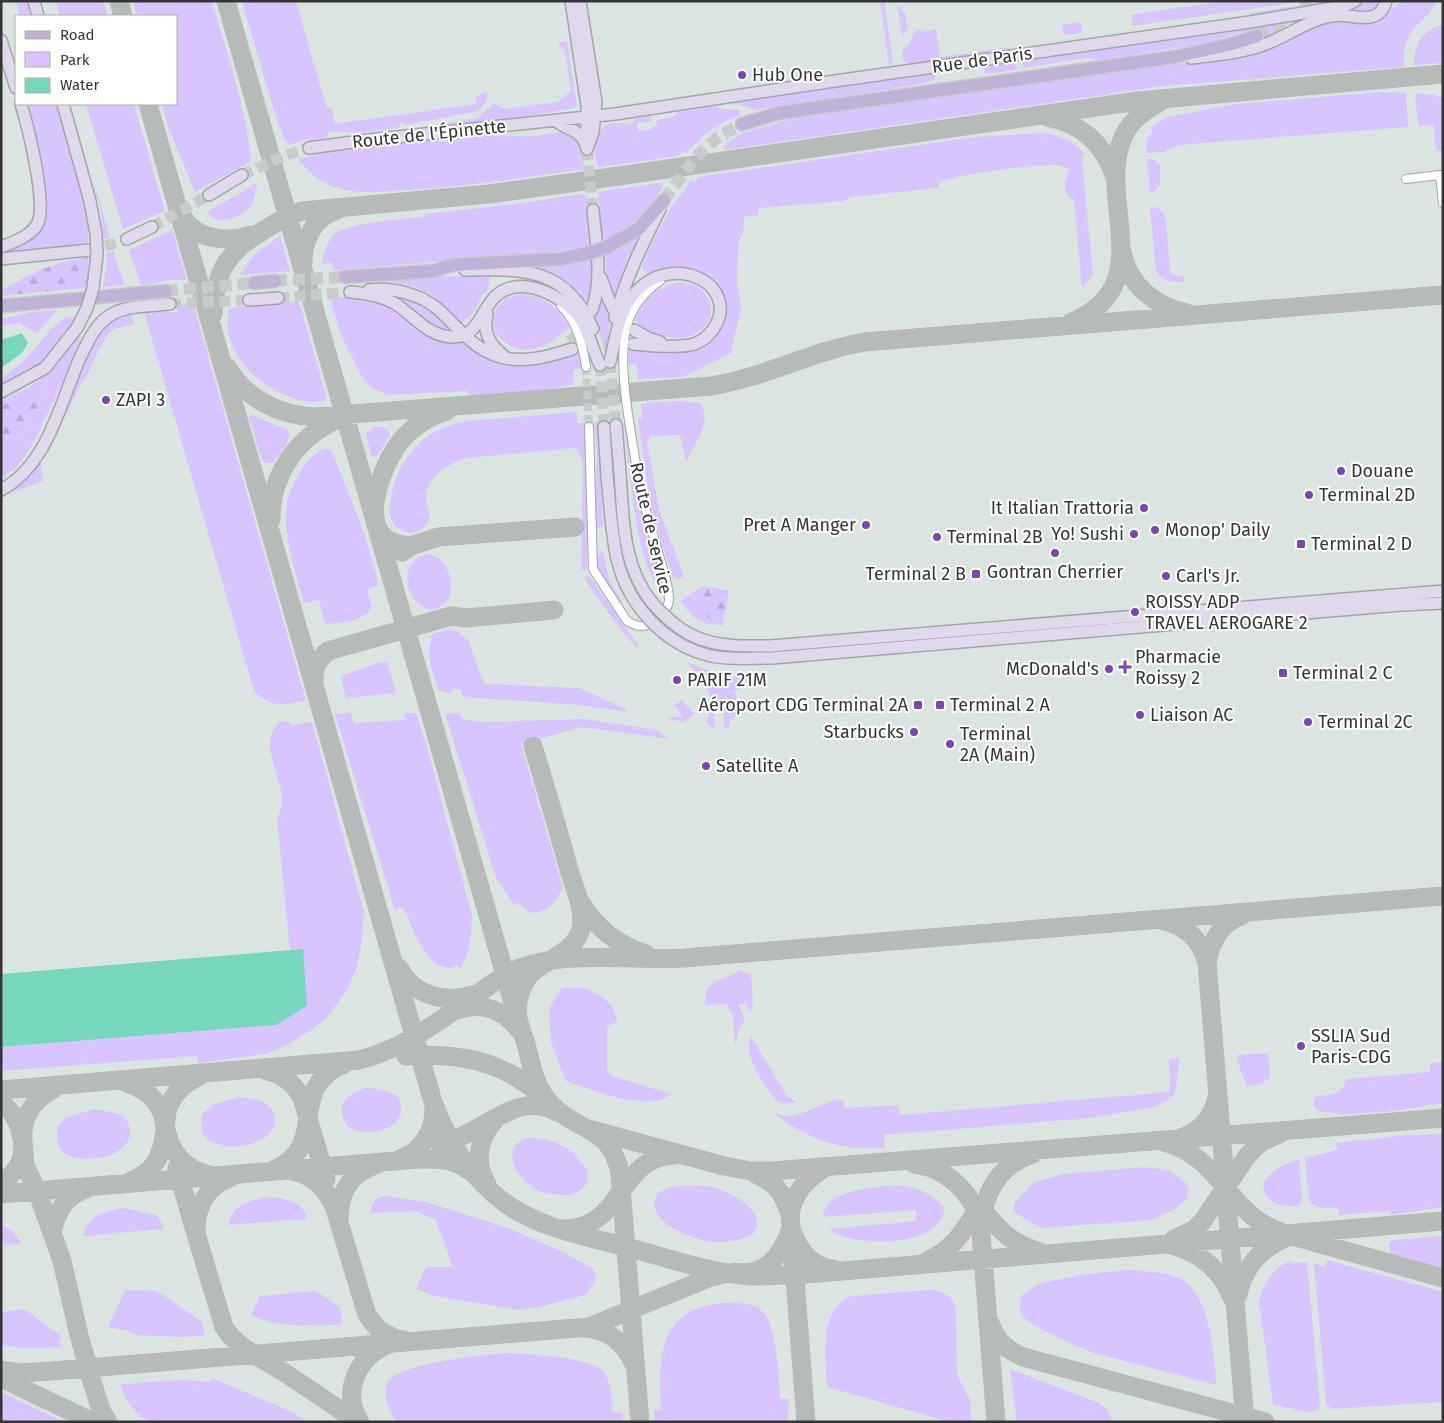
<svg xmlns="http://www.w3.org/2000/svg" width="1444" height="1423" font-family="'Fira Sans',sans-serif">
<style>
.built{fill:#dae5e1;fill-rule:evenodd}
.green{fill:#d8c4ff}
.forest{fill:url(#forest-firs)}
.water{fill:#77d7bd}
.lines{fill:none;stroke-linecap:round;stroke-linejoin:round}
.taxiway{stroke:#b6bab8;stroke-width:19}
.street-tunnel{stroke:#c7cbc9;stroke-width:8;stroke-dasharray:8 4;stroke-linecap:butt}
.secondary-tunnel{stroke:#c7cbc9;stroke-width:11;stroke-dasharray:11 5.5;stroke-linecap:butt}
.primary-tunnel{stroke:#c7cbc9;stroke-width:12;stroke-dasharray:12 6;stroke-linecap:butt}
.street-casing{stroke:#a2a6a5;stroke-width:10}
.secondary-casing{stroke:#a2a6a5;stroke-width:14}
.primary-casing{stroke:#cacaca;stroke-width:15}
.street{stroke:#fff;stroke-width:8}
.secondary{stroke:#dfd9eb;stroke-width:11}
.primary{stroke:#bfb2d7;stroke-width:12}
.secondary-bridge-casing{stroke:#a2a6a5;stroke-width:14;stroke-linecap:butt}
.primary-bridge-casing{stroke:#cacaca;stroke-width:15;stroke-linecap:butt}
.secondary-bridge{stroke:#dfd9eb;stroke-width:11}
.primary-bridge{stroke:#bfb2d7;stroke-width:12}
.poi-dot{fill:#7945bd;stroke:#fff;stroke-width:2}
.labels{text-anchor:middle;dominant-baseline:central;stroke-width:4;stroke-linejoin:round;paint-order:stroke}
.street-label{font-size:18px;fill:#343535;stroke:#fff}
.poi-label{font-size:18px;fill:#343535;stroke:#fff;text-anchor:start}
</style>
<defs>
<pattern id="forest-firs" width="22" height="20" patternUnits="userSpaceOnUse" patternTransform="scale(1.25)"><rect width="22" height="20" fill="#d8c4ff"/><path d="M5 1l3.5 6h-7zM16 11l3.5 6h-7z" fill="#baa9db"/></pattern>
</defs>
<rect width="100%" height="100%" fill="#ecf0ee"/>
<path class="built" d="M 1,1 L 1443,1 L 1443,1422 L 1,1422 ZM 16,16 L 176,16 L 176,104 L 16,104 Z"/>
<path class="green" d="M 16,1 L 28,1 L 33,16 L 20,16 Z
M 56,1 L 103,1 L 108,16 L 60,16 Z
M 133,1 L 212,1 C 227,54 246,106 251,161 L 195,192 L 169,129 L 162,104 L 176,104 L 176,16 L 137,16 Z
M 242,1 L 296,1 L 327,109 L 332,108 L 334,124 L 476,104 L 476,96 L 487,92 L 487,101 L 478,111 L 405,125 L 405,122 L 400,122 L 400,127 L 367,132 L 329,132 L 326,138 L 309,142 L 308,139 L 289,145 L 284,138 L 274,111 Z
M 880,1 L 884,1 L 893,63 L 891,65 L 889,65 Z
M 1224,1 L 1304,1 L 1133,26 L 1131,15 Z
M 1326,1 L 1346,1 L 1244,20 L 1252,13 Z
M 1360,1 L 1382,1 L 1378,11 L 1358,13 L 1352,8 Z
M 1403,1 L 1436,1 C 1432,12 1424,18 1416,26 C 1405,38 1403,51 1404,67 L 1163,86 L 725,150 L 723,146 L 742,133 L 795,118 C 900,102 1005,87 1110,71 C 1153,65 1198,64 1241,54 C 1272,47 1302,24 1333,19 C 1347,17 1361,27 1374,24 C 1386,20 1391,6 1403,1 Z
M 897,5 L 906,14 L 906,22 L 908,27 L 902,37 Z
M 1293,21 L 1264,39 L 1246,31 L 1214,40 L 1214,42 L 1099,60 L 1087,58 L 1023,68 L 1022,59 Z
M 1081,22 L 1082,33 L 1064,35 L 1062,25 Z
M 1443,25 L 1443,63 L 1414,65 C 1413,47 1423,28 1443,25 Z
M 936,29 L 940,57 L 1010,47 L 1012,50 L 1010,52 L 912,66 L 903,61 L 902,51 L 908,46 L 916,30 L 929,31 Z
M 567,41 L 577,107 L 502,122 L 403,130 L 478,118 L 494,103 L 504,109 L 558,102 L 571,91 L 565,50 L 559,46 L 559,42 Z
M 1014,60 L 1016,70 L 985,74 L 984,65 Z
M 933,72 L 936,79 L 921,84 L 755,110 L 742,105 L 731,104 L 729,101 Z
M 1382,92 L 1406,93 L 1408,127 L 1179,145 L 1164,152 L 1147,153 L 1146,141 L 1153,131 L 1151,128 L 1167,117 L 1236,104 Z
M 1415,93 L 1435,95 L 1443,98 L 1443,151 L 1436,151 L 1434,125 L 1418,126 Z
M 27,104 L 58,104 L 88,219 L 88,242 L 59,248 L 7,252 L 23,233 L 37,207 L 39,155 Z
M 86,104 L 134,104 L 165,211 L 123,229 Z
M 716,106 L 722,109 L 738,110 L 741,115 C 727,120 713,127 702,137 C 696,142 692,148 685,153 L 682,151 L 679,156 L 601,167 L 597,167 C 594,153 591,133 607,125 C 613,122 623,124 631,124 L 634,119 L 651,116 L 651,121 L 637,123 L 638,131 L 652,129 L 652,127 L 657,126 L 657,120 L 675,116 L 677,112 Z
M 566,131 L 580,139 C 580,149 583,159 584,169 C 526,177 465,187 406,190 C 379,192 347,196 323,182 C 313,177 305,166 297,159 L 314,155 L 313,152 L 331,147 L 458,135 L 534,136 Z
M 1043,133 C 1060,135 1071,141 1084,152 L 1082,158 L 1093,275 L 1082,287 L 1074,199 L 1069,198 C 1062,187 1065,180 1070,169 C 1065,168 1060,165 1055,165 C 1022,166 971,172 939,182 L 938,188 L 851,197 L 844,201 L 759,208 L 759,215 L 744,217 L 743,232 L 739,241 L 738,250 L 737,286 L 741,307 L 731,353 L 683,377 L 638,379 L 637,364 L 629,365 L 629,346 L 704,345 C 758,316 705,242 650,274 L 645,273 L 642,267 L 650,247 L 670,209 L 691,180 L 695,183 L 698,177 L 975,137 Z
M 1147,159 L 1154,160 L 1160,165 L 1160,185 L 1153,192 L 1150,192 Z
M 92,175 L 110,238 L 104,239 L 100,208 Z
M 257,183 C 256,191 255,200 250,207 C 243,216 223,224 212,218 C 212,218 207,213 207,212 Z
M 660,183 L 663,186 C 657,195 652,205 645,213 C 633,227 618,234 601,242 L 598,192 Z
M 581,194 L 586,195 L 591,246 L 546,253 L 334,270 L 331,262 L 322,264 C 323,254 328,239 336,233 C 349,223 407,218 424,217 L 425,214 L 523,203 Z
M 1157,207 L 1163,213 L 1166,221 L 1170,272 L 1172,275 L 1184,276 L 1183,282 C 1172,282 1163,282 1156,271 L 1150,208 Z
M 648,225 L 616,301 L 607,283 L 605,252 Z
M 172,230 L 187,280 L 170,280 L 141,286 L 129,250 Z
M 280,236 L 290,271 L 240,275 L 255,254 Z
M 113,251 L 124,285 L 103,287 L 107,263 L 107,253 Z
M 592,256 C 593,272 594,289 586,303 C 569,283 555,274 530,265 Z
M 490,275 L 488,290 L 482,295 L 476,310 L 460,325 C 451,314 441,301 429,294 C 415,285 396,283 379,280 L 379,278 Z
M 679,282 C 684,283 689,283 694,285 C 710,292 717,312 705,326 C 688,347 651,337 635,321 C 645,297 654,289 679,282 Z
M 381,292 L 390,292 L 429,307 L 448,325 L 447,329 L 438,330 Z
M 599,292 L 613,312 L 610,318 L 607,362 L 600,333 L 593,313 Z
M 525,294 C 549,300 557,306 569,327 C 547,350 517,362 494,331 C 491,307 502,296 525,294 Z
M 356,295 L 375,298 L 496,359 L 542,361 L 581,351 L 584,368 L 573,370 L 574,384 L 477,403 L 469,395 L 468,391 L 387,395 L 372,388 L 362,377 L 342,338 L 331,303 L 332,299 Z
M 299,301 L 327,399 C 324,400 320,402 316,402 C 309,403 300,400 293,398 C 263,387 235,365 228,332 C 226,325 229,315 229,308 Z
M 193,303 L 306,701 C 283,704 272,709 254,691 L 144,312 L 178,312 L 178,304 Z
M 57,310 L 37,333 L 33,332 L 20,323 L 1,326 L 1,319 L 32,312 Z
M 131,314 L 134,324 L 114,329 L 107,336 L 98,351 L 88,374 L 79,388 L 48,452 L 45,451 L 73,383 L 100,327 L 119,315 Z
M 76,316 L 73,324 L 42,364 L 1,389 L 1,378 L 21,364 L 53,327 L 64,318 Z
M 77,336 L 81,336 L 64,380 L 31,447 L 17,467 L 1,479 L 1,433 L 14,440 C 33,430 39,403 46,383 L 16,401 L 1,406 L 1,400 C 42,385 52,368 77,336 Z
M 682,401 L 701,403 C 712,426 695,441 686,462 L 680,435 L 652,436 L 647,442 L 659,509 L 684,578 L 678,579 L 672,576 L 651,506 L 638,419 L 642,418 L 641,404 L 646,404 L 647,402 Z
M 577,412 L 577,423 L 585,423 L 587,461 L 587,568 L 585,571 L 581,570 L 583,461 L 576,448 L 466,458 C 449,464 425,477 426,499 C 426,508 433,515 427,524 C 416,539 393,533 390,515 C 389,506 391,497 393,488 C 402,454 428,428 463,422 C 477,419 491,419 505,418 C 529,416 553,414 577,412 Z
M 253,415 L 289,431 C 291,443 280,453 273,463 L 264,463 L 261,458 L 249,417 Z
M 624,420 L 627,420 L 636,482 L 648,531 L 664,587 L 663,594 C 642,567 638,533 633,500 C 629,474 626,447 624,420 Z
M 598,421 L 603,525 L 595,531 L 597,453 L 594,422 Z
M 373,427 L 383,427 L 385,429 L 388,429 L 390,436 L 376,457 L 372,457 L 366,435 L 366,432 L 373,430 Z
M 325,449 L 331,450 L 334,456 L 364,533 L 379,585 L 367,589 L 372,608 C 361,622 341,623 325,624 L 319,600 L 304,603 C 297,579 284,536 286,512 C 286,499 294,483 300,472 C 307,462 313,453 325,449 Z
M 40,460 L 43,481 L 1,496 L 1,494 L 32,472 Z
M 603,551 L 609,579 L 629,616 L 600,578 L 595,560 Z
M 427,554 C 443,556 451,572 451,588 C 451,595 449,599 444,604 C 418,629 386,564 427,554 Z
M 587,576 L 590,577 L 639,646 L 636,647 L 620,629 L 584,578 Z
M 695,591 L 705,613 L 715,625 C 697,622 693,618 682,603 L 681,601 Z
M 449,629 L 458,632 L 468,640 L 484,684 L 579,688 L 626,709 L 626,712 L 581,705 L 463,697 L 461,690 L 451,688 L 452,694 L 438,690 C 433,673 425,655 432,639 L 430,637 L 433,634 Z
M 387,662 L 396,693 L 346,698 L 341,676 L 378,663 Z
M 687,662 C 707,670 724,676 746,678 L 745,687 L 734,690 L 741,713 L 730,720 L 728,729 L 724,728 L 723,704 L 716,703 L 714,712 L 714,727 L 710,727 L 707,723 L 711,696 L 704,683 Z
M 682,700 L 693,713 L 692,717 L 684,722 L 669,719 L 668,717 L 683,717 L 675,705 Z
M 351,713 L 354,723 L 406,720 L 404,713 L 416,713 L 432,765 L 472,916 C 471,935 471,952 460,969 L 458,965 C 430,981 412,925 403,907 L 395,910 L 335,714 Z
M 445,713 L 459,713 L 463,719 L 482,722 L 585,719 L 656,730 L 669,739 L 582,727 L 521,744 L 563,888 C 553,905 550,911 530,913 L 517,903 L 515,906 L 496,878 Z
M 289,721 L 291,725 L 312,722 L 364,912 L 361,947 L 356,969 L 348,989 L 325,1020 L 288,1045 L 266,1054 L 199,1063 L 197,1056 L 1,1071 L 1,1047 L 276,1025 L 302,949 L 290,950 L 277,818 C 293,792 264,762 271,736 C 272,731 277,726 279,722 Z
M 740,970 L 751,975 L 753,1001 L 751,1011 L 746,1008 L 747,1004 L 738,1004 L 745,1020 L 739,1029 L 735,1046 L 733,1015 L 726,1004 L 705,1005 C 705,975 726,982 740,970 Z
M 562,988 C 569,988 579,987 586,989 C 602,995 616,1004 617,1022 L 607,1026 L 607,1070 L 612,1076 L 671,1094 C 647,1113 593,1090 566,1081 L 551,1042 L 549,1008 Z
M 750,1035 L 782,1088 L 788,1097 L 796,1102 C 791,1103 785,1105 780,1102 C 770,1098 755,1069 751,1059 C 748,1051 749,1043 750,1035 Z
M 1268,1053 L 1270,1077 L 1261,1084 L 1247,1086 L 1240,1069 L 1237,1055 Z
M 1179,1058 L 1176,1088 L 1173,1096 L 1163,1103 L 1151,1108 L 1089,1118 L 884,1135 L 885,1148 C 843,1151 808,1140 775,1114 C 799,1122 819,1101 843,1100 L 844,1108 L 898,1105 L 900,1115 L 1170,1092 L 1169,1060 Z
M 1443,1062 L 1443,1103 L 1395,1111 L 1337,1115 L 1336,1113 L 1321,1112 L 1314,1107 L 1314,1099 L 1318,1096 L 1334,1094 L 1344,1087 L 1346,1079 L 1430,1072 L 1430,1063 Z
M 366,1088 C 380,1089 401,1089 401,1108 C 402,1113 400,1118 396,1122 C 387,1132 364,1135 352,1129 C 348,1127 344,1121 343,1117 C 338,1099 352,1093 366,1088 Z
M 240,1097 C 249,1099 262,1099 269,1106 C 273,1109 275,1115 275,1120 C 276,1146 220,1155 205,1137 C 200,1131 201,1122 202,1115 L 212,1105 Z
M 95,1109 C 104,1111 118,1112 125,1118 C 128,1122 130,1128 130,1132 C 131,1159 75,1167 61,1150 C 56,1143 57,1135 57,1127 L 67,1117 Z
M 1443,1134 L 1443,1207 L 1390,1215 L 1390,1211 L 1339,1215 L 1338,1207 C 1328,1208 1315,1210 1309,1200 L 1305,1158 L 1337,1150 L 1336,1143 L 1406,1135 Z
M 526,1138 C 540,1138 554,1140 566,1148 C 574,1153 584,1163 587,1171 C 592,1186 577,1195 565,1195 C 558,1194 549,1195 542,1192 C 522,1185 496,1151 526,1138 Z
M 1299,1159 L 1302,1200 L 1300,1205 C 1291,1208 1276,1205 1269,1199 C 1265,1195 1264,1190 1263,1184 C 1270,1170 1285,1164 1299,1159 Z
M 1145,1167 L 1169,1170 L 1187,1184 L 1189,1189 L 1186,1200 L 1175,1209 L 1152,1220 L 1041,1228 L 1014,1212 L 1014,1203 L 1035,1182 L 1063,1174 Z
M 688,1185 C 694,1186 701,1185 707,1186 C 724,1189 759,1205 757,1224 C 757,1228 754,1232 752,1235 C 738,1241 722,1244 706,1241 C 695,1239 680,1233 670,1226 C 660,1220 648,1205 658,1194 C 665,1186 678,1186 688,1185 Z
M 894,1185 C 914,1186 930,1192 944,1207 C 945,1248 852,1249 829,1229 L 916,1221 L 916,1210 L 823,1217 C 825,1190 874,1187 894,1185 Z
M 383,1196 L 426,1202 L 511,1229 L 567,1254 L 593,1269 L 596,1276 L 594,1283 L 585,1295 L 540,1307 L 519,1310 L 434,1296 L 416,1289 L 426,1267 L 453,1267 L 436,1220 L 415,1211 L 369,1213 L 375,1200 Z
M 269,1197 C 283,1198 305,1201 307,1219 L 228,1225 C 233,1204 249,1200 269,1197 Z
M 124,1208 L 156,1215 L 163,1225 L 163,1229 L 83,1236 C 89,1215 105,1211 124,1208 Z
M 1,1225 L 12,1230 L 22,1244 L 1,1245 Z
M 1443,1236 L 1443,1269 L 1391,1254 L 1389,1247 L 1389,1243 L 1394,1240 Z
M 1327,1260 L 1443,1292 L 1443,1402 L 1332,1409 L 1326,1404 L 1314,1263 L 1324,1267 Z
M 1290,1261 L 1291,1263 L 1307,1262 L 1320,1406 L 1316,1411 L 1307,1412 L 1273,1405 L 1260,1308 L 1258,1307 C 1262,1286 1270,1270 1290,1261 Z
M 1126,1270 C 1144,1271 1164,1271 1180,1279 C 1211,1294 1213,1354 1217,1385 L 1094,1353 L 1076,1346 L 1033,1325 L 1023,1317 L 1020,1310 L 1021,1296 L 1038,1284 L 1047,1282 L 1081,1275 Z
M 125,1290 L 157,1291 L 202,1322 L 205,1336 L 177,1337 L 137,1335 L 128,1331 L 108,1327 Z
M 931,1290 C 944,1291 952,1296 956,1308 L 957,1375 L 971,1402 L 970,1422 L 950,1422 L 827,1387 C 825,1360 819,1307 851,1296 Z
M 316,1291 L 340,1307 L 342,1325 C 311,1325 279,1329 251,1315 L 260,1296 Z
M 720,1303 C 730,1303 741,1301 751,1305 C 756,1306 763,1311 766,1316 C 777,1334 779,1377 780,1399 L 789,1399 L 788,1422 L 655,1422 L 654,1410 L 661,1410 C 660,1375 655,1328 694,1310 C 702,1306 712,1305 720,1303 Z
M 24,1309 L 63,1337 L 59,1339 L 61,1347 L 25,1348 L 1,1345 L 1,1312 Z
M 506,1353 C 526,1354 589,1357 603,1371 C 611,1379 612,1401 613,1412 L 623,1413 L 623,1422 L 396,1422 C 390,1410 380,1395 388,1382 C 399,1363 483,1355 506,1353 Z
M 1010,1369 L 1099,1403 L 1107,1409 L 1113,1422 L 1017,1422 Z
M 212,1378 L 290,1411 L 307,1422 L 150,1422 C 132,1411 126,1403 120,1384 L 184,1380 L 210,1382 Z
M 1,1392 L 64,1422 L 1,1422 Z"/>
<path class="forest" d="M 88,257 L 89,273 L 85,288 L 1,296 L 1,291 C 34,271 50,264 88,257 Z
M 46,382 C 39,402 33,429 14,440 L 1,433 L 1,406 L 16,401 Z
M 703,586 L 729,591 L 722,626 C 706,623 702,605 695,591 Z"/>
<path class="water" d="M 22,333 L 28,343 L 22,353 L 1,368 L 1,340 Z
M 303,949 L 307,1006 L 276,1025 L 1,1047 L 1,974 Z"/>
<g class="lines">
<path class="taxiway" d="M 119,1 L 123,16
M 226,1 L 518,1020
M 148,104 L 433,1102 C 448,1142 470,1177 505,1203 C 540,1228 585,1236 626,1247 C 668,1258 709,1273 752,1276 C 766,1276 780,1275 794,1275 L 1443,1221
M 1047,117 C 1081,123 1105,145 1115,178
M 182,216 C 196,240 227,243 251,235
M 1122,252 C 1129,285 1154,306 1187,313
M 303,262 C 303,240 314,217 337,210
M 213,314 C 215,273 226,253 261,232 C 274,223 287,216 302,211 L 489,194 L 577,182 L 1138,101 L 1443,74
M 1070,323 C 1163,284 1094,200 1124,135 C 1132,118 1148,109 1163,100
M 228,368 C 246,399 279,415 314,417 L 711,386 C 766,377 812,351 865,342 L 1443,295
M 271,519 C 271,473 298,436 340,418
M 411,546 C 399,545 384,541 378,529 C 366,502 388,453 407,434 C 418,423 433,415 447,411
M 402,552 L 411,546 L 438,537 L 575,527
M 314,680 C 314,667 318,659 328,651 L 451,616 L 466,618 L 554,610
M 533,746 C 545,785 557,826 568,866 C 573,885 585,908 581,928 C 576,949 557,955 541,966 C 523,976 515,999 518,1018 C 520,1027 523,1035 526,1044 C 531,1064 535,1087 550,1103 C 577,1133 613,1126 620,1175 L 640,1422
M 580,901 C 595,927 617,945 646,954
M 1164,921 C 1187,926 1201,940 1207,963 L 1245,1422
M 1207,963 C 1211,941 1221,922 1243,915
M 399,968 C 413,995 444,1004 472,995
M 457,1010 C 483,1001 505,1011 520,1031
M 406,1056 C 459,1052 503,1061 543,1097
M 265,1070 C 282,1074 294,1083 302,1098 L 326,1179
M 122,1081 C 139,1087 154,1094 161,1111 C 164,1117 164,1123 166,1130 C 172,1154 184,1169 209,1175
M 1,1090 L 359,1060 C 403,1049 438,1022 475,996 C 488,987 499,977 513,971 C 560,949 632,961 684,958 L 1443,896
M 1,1103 C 14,1112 20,1124 22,1139
M 588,1129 L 724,1166 L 751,1171 L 772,1171 L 1443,1118
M 1181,1138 C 1200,1131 1213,1117 1217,1097
M 23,1141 L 25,1165 L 37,1191 L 62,1261 L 79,1335 L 93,1385 L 101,1410 L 108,1422
M 1164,1142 C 1213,1155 1223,1196 1260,1222 C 1268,1227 1276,1230 1285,1234 L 1443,1278
M 441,1147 C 455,1140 469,1133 483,1125 C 507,1111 530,1097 557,1112
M 400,1159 C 423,1151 435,1130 434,1106
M 914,1164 C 946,1168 973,1192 980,1224
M 177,1168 L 194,1228
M 273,1170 C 332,1146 284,1089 344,1064
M 292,1171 C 314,1175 327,1189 335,1209 L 367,1315 L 379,1330 L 394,1338 L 404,1340
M 754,1173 C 776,1183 782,1191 790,1214 L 806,1422
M 231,1177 C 206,1187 195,1207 196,1234 L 224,1327 C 235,1345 254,1354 272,1365 C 301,1383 329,1402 357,1422
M 129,1182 C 154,1173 162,1156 165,1131 C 166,1124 166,1115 168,1108 C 174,1092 186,1082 200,1076
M 1,1183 C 9,1177 18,1170 21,1159 C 24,1151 22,1141 23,1132 C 24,1111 39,1096 57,1087
M 487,1184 C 474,1163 478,1138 495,1120
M 1,1194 L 418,1159 C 436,1159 453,1158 468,1170
M 978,1205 C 1000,1229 1007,1242 1040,1252
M 790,1214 C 794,1192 806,1180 824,1168
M 339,1219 C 340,1191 349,1175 375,1165
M 565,1229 C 624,1228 618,1156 675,1155
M 52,1232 C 57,1211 65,1196 86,1189
M 793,1233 C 799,1251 814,1268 833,1269
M 1174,1239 L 1193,1230 L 1202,1222 L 1247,1156 L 1261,1142 L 1279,1134
M 1171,1245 C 1199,1252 1222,1270 1232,1298
M 927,1261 C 954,1250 965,1228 980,1206
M 1238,1295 C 1243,1267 1263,1246 1290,1236
M 990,1323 C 997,1342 1006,1349 1023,1357 L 1265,1422
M 582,1328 C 607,1328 624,1342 634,1364
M 1,1370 L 20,1373 L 51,1371 L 589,1327 L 711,1277 C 717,1276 724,1273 730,1273 C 735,1272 741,1273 746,1273 C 771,1271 784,1249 791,1228
M 1,1378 L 93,1422
M 360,1422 C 341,1392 357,1358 387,1345
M 996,1422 L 981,1233 C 982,1197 996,1166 1033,1154"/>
<path class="street-tunnel" d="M 586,367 L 589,427"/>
<path class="secondary-tunnel" d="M 587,149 L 593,210
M 242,175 L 286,155 L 309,148
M 152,227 L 209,195
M 89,250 L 109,245 L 127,239
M 278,298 L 350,292
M 170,304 L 249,300
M 569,341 L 575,337 L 584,324
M 572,349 L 602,343 L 633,344
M 610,362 L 616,425
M 600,365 L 604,427"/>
<path class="primary-tunnel" d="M 1257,36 C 1275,26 1296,17 1309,1
M 664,200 L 695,158 L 718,137 L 742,124
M 275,281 L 345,277
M 166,291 L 254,283"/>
<defs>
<path id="street" d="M 1406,179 L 1440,175 L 1443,203
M 561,306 C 577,321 583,345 586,367
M 589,427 L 593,569 L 627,621 C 631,623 635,626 641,626 C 653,626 668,612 669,600 C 669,586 664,572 660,559 C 654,537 647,515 641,493 C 638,479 636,465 634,451 C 628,416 616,352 629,319 C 635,304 647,290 660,281"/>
<path id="secondary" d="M 34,1 L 38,16
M 571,1 L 587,106 C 588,119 586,132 587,145
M 580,1 L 596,102 L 593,132 L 587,149
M 1,40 L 16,88
M 1191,58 C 1216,55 1243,53 1266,44 C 1293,34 1319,11 1349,16 C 1365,19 1381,20 1386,1
M 63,104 L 90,201 L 96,234
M 556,121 C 569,131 580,129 586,145
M 309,148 L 368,140 L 615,114 L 814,84 L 1250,22 L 1344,6 L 1355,1
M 209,195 L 242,175
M 127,239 L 152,227
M 1,247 C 13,242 29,237 37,225 C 48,206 28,127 21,104
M 1,259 L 89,250
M 465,270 C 524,269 566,267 593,329
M 601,278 L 609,300 L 614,310
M 93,288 L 97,255
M 369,290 C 392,287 420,294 438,309 C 457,326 471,347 497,356 C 522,364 548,357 572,349
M 350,292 C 366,293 380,295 394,303 C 414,315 427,336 452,337 C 479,338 481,308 497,295 C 521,275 562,295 578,316 C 589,330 592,349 600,365
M 249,300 L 278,298
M 592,310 C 603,278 596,243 593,210
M 487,314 C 483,333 489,344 504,356
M 615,318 C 625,280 642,245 660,209
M 634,330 L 648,338 L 660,342
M 610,362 C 615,341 618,316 631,298 C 668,247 742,284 714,328 C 708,337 700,343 690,345 C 671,348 651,346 633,344
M 1,392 L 45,368 L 77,328
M 616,425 L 620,473
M 604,427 L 607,476
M 1,490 C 48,465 60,403 80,358 C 88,341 96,322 114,313 C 131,305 152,306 170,304
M 770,646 L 1443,591
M 772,658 L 1401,605 L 1443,603"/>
<path id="primary" d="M 742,124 L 779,113 L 1174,57 L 1232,44 L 1257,36
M 605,248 L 640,228 L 664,200
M 345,277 L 434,271 L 452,265 L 560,259 L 589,253
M 254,283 L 275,281
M 1,306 L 166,291"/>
</defs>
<use href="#street" class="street-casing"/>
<use href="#secondary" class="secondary-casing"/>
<use href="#primary" class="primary-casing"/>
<use href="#street" class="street"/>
<use href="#secondary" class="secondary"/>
<use href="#primary" class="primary"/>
<defs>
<path id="secondary-bridge" d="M 96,234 L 97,255
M 77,328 L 87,308 L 93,288
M 620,473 C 624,525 622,576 663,614 C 673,624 685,633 698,638 C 720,647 747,646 770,646
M 607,476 C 610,504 611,532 617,559 C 628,605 664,645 711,656 C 730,660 752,658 772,658"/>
<path id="primary-bridge" d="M 589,253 L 605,248"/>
</defs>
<use href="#secondary-bridge" class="secondary-bridge-casing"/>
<use href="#primary-bridge" class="primary-bridge-casing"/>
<use href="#secondary-bridge" class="secondary-bridge"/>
<use href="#primary-bridge" class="primary-bridge"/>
</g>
<g class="poi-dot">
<circle cx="742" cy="75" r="5"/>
<circle cx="106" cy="400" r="5"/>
<circle cx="1341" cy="471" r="5"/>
<circle cx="1309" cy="495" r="5"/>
<circle cx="1144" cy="508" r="5"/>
<circle cx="866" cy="525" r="5"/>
<circle cx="1155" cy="530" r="5"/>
<circle cx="1134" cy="534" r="5"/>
<circle cx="937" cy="537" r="5"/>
<rect x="1296" y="539" width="10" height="10" rx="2.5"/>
<circle cx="1055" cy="553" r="5"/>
<rect x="971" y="569" width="10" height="10" rx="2.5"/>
<circle cx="1166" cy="576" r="5"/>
<circle cx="1135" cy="612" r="5"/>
<path d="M1122.5 659.5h5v5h5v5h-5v5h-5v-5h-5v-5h5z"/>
<circle cx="1109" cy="669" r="5"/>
<rect x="1278" y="668" width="10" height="10" rx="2.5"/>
<circle cx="677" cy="680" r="5"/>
<rect x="913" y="700" width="10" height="10" rx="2.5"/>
<rect x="935" y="700" width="10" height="10" rx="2.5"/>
<circle cx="1140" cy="715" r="5"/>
<circle cx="1308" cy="722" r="5"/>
<circle cx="914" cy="732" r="5"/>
<circle cx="950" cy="744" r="5"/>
<circle cx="706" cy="766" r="5"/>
<circle cx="1301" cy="1046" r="5"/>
</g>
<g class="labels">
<g class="street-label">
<text transform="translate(982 60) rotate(-8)">Rue de Paris</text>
<text transform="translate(429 134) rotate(-6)">Route de l'Épinette</text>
<text transform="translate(651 528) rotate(77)">Route de service</text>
</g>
<g class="poi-label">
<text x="752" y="75">Hub One</text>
<text x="116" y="400">ZAPI 3</text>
<text x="1351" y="471">Douane</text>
<text x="1319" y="495">Terminal 2D</text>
<text x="1134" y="508" text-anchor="end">It Italian Trattoria</text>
<text x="856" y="525" text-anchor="end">Pret A Manger</text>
<text x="1165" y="530">Monop' Daily</text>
<text x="1124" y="534" text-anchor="end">Yo! Sushi</text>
<text x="947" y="537">Terminal 2B</text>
<text x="1311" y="544">Terminal 2 D</text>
<text x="1055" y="572" text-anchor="middle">Gontran Cherrier</text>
<text x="966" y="574" text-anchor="end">Terminal 2 B</text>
<text x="1176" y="576">Carl's Jr.</text>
<text x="1145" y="602">ROISSY ADP<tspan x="1145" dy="21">TRAVEL AEROGARE 2</tspan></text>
<text x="1135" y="657">Pharmacie<tspan x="1135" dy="21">Roissy 2</tspan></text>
<text x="1099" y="669" text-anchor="end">McDonald's</text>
<text x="1293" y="673">Terminal 2 C</text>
<text x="687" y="680">PARIF 21M</text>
<text x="908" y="705" text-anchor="end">Aéroport CDG Terminal 2A</text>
<text x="950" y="705">Terminal 2 A</text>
<text x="1150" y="715">Liaison AC</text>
<text x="1318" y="722">Terminal 2C</text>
<text x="904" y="732" text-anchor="end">Starbucks</text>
<text x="960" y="734">Terminal<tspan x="960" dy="21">2A (Main)</tspan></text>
<text x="716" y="766">Satellite A</text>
<text x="1311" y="1036">SSLIA Sud<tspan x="1311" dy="21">Paris-CDG</tspan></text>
</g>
</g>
<rect width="1444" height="1423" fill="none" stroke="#343535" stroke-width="5"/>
<rect x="15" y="15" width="162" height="90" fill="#ffffff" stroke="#aeaeae"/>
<rect x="25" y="31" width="25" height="8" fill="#bfb2d7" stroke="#aeaeae"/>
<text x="60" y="40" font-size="15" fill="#343535">Road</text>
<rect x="25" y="52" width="25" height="15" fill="#d8c4ff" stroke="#aeaeae"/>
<text x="60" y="65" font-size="15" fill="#343535">Park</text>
<rect x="25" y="78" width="25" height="15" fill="#77d7bd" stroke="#aeaeae"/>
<text x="60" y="90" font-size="15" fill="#343535">Water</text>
</svg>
